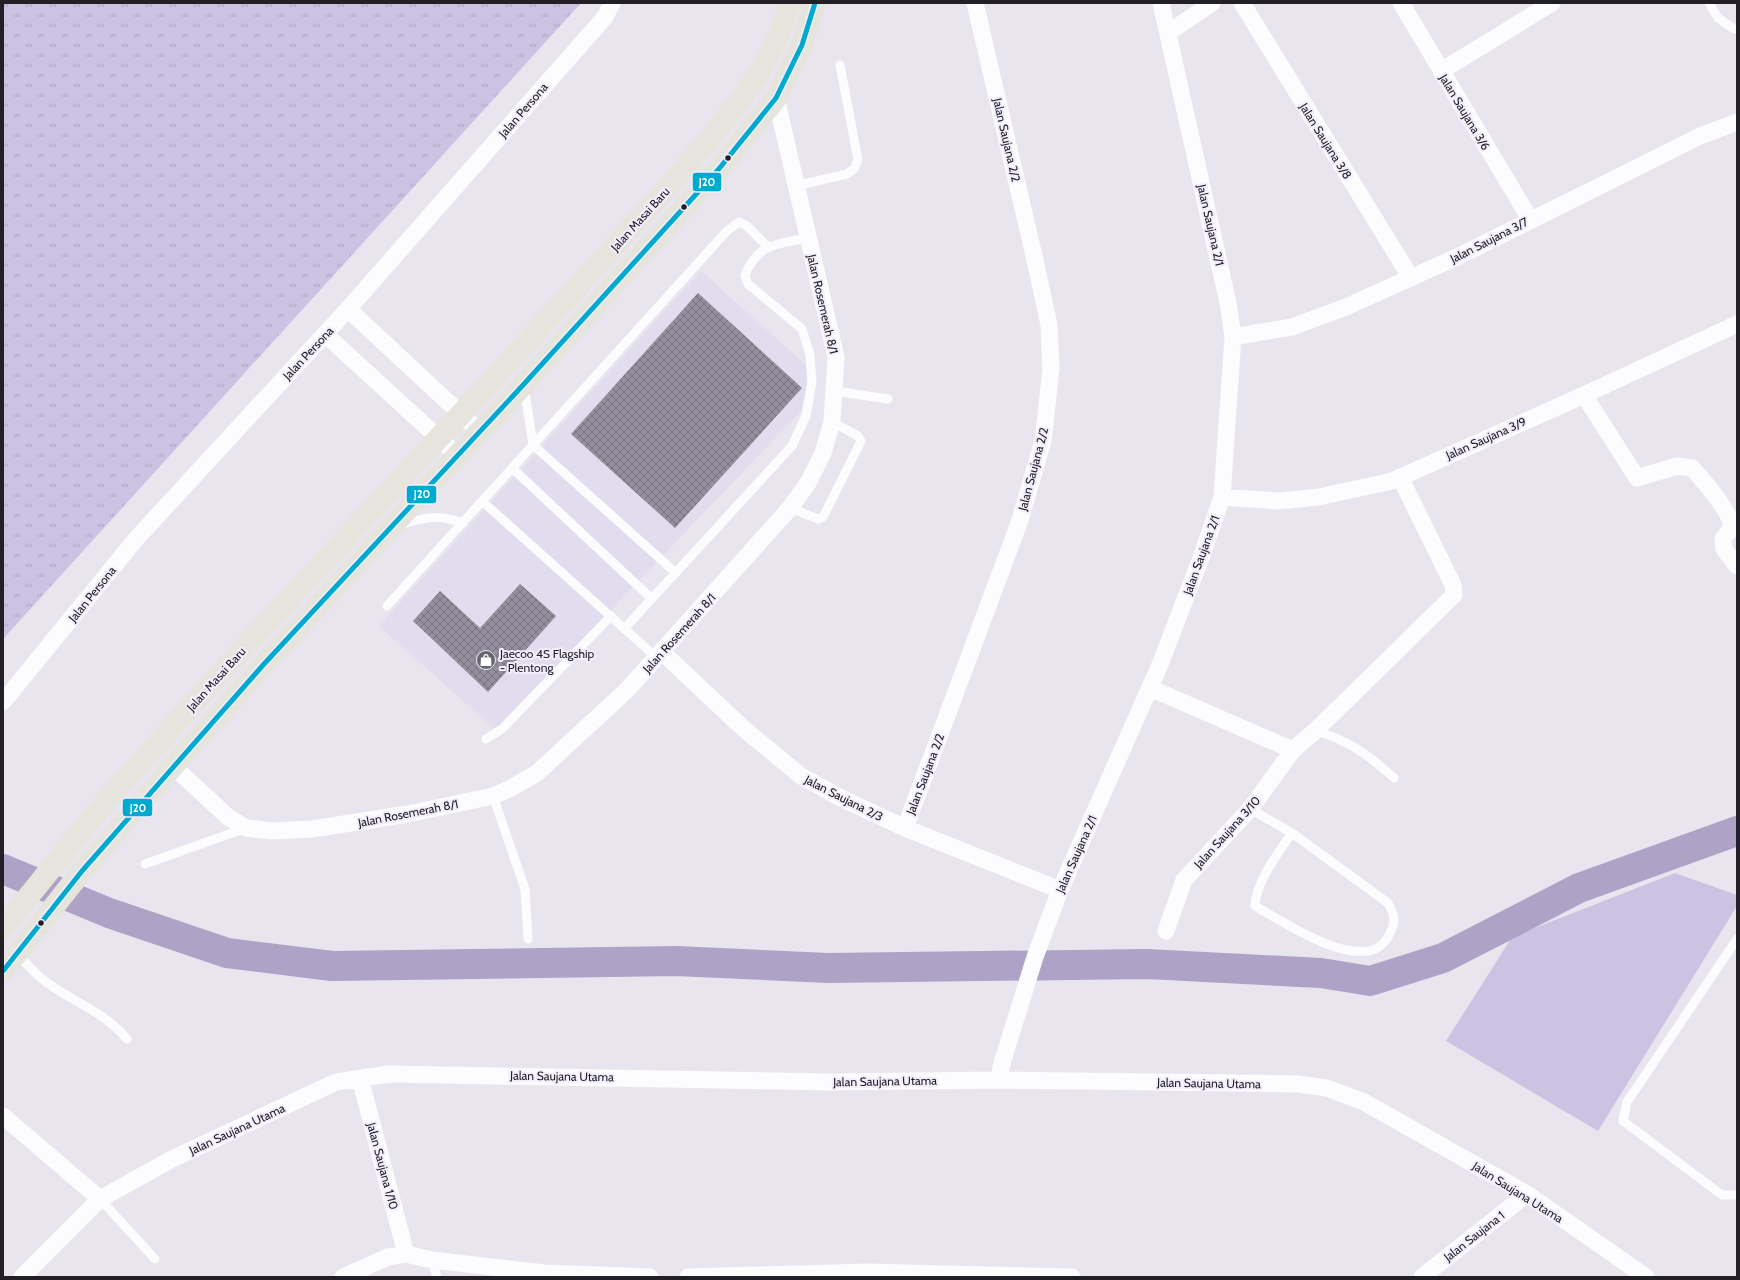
<svg xmlns="http://www.w3.org/2000/svg" width="1740" height="1280" font-family="Cabin,sans-serif">
<style>
.built{fill:#e1dcee}
.grass{fill:url(#grass-tufts)}
.park{fill:#ccc3e2}
.lines{fill:none;stroke-linecap:round;stroke-linejoin:round}
.river{stroke:#aea2c7;stroke-width:30}
.building{fill:url(#building-cross-hatch)}
.service{stroke:#fcfbfd;stroke-width:9}
.minor{stroke:#fcfbfd;stroke-width:17}
.primary{stroke:#e5e4dd;stroke-width:22}
.bus-1-casing{stroke:#f3eefd;stroke-width:8}
.bus-1{stroke:#00a9ce;stroke-width:5}
.bus-dot{fill:#222026;stroke:#f3eefd;stroke-width:1.5}
.labels{text-anchor:middle;dominant-baseline:central;stroke-width:4;stroke-linejoin:round;paint-order:stroke}
.street-label{font-size:12px;fill:#222026;stroke:#f3eefd}
.poi-label{font-size:12px;fill:#222026;stroke:#f3eefd;text-anchor:start}
.line-badge{stroke:#f3eefd;stroke-width:1.5}
.badge-label{font-size:11px;text-anchor:middle;font-weight:bold;fill:#fff}
</style>
<defs>
<pattern id="grass-tufts" width="24" height="20" patternUnits="userSpaceOnUse"><rect width="24" height="20" fill="#ccc3e2"/><path d="M3 7l-1-3M5 7V3M7 7l1-3M15 17l-1-3M17 17v-4M19 17l1-3" fill="none" stroke="#afa7c2"/></pattern>
<pattern id="building-cross-hatch" width="8" height="8" patternUnits="userSpaceOnUse"><rect width="8" height="8" fill="#938f9c"/><path d="M0 0l8 8M0 8l8-8" fill="none" stroke="#78747f"/></pattern>
</defs>
<rect width="100%" height="100%" fill="#e8e5ef"/>
<path class="built" d="M 701,271 L 806,365 L 807,382 L 801,411 L 496,730 L 379,626 Z"/>
<path class="grass" d="M 3,3 L 581,3 L 3,639 Z"/>
<path class="park" d="M 1675,873 L 1737,895 L 1737,906 L 1598,1131 L 1446,1041 L 1512,937 Z"/>
<g class="lines">
<path class="river" d="M 3,869 L 109,913 L 227,953 L 332,966 L 676,961 L 828,968 L 1147,964 L 1321,973 L 1370,981 L 1443,958 L 1579,888 L 1737,831"/>
</g>
<path class="building" d="M 698,293 L 802,388 L 675,528 L 571,434 Z
M 520,584 L 556,616 L 488,692 L 413,621 L 440,591 L 480,628 Z"/>
<g class="lines">
<path class="service" d="M 1709,3 L 1718,18 L 1734,29
M 795,186 L 847,174 L 854,169 L 858,160 L 840,65
M 834,391 L 888,399
M 512,468 L 652,599
M 482,501 L 657,658
M 790,508 L 818,519 L 823,517 L 861,441 L 858,436 L 832,422
M 400,525 C 426,517 437,514 463,523
M 676,573 L 533,445 L 727,231 L 739,222 L 747,226 L 767,246
M 387,606 L 533,445 L 524,386
M 624,629 L 792,446 L 806,416 L 812,382 L 810,355 L 802,329 L 748,284 L 745,275 C 758,243 778,244 807,238
M 1315,731 C 1347,739 1370,756 1394,778
M 486,739 L 502,729 L 611,616
M 493,796 L 525,889 L 528,939
M 1250,809 L 1292,833 L 1388,903 C 1396,918 1396,922 1388,937 C 1365,978 1282,921 1255,906 C 1256,882 1278,853 1292,833
M 145,864 L 246,828
M 1737,939 L 1627,1102 L 1623,1121 L 1722,1195 L 1737,1195
M 17,954 C 26,963 35,974 46,982 C 73,1002 105,1012 127,1039
M 100,1199 L 155,1259
M 432,1260 L 437,1277"/>
<path class="minor" d="M 1242,3 L 1411,278
M 1401,3 L 1530,219
M 1168,33 L 1212,3
M 1441,71 L 1552,3
M 348,309 L 479,431
M 325,334 L 457,455
M 1233,337 L 1292,327 L 1346,307 L 1459,256 L 1700,136 L 1737,122
M 1584,395 L 1637,478 L 1677,466 L 1692,468 C 1701,478 1735,516 1731,528 C 1730,531 1726,535 1723,538 L 1724,549 L 1737,566
M 1222,497 L 1279,501 L 1319,497 L 1392,481 L 1584,395 L 1737,324
M 662,652 L 744,729 L 801,776 L 841,798 L 905,828 L 1060,890
M 1150,688 L 1293,750
M 3,702 L 136,539 L 348,309 L 605,17 L 612,3
M 173,766 L 228,817 L 246,828 L 272,831 L 312,829 L 408,814 L 493,796 L 509,789 L 537,773 L 627,690 L 790,508 L 808,483 L 823,453 L 832,422 L 836,357 L 776,98
M 905,828 L 1019,523 L 1043,441 L 1051,369 L 1049,325 L 1035,260 L 975,3
M 1166,931 L 1184,880 L 1250,809 L 1293,750 L 1315,731 L 1454,595 L 1453,585 L 1400,477
M 360,1078 L 406,1254
M 998,1080 L 1003,1060 L 1035,957 L 1060,890 L 1159,667 L 1201,558 L 1222,497 L 1233,337 L 1228,303 L 1161,3
M 3,1116 L 100,1199
M 22,1277 L 100,1199 L 172,1159 L 336,1082 L 389,1074 L 831,1082 L 998,1080 L 1240,1083 L 1298,1084 L 1327,1088 L 1364,1102 L 1527,1194 L 1646,1277
M 343,1277 L 388,1257 L 406,1254 L 432,1260 L 545,1273 L 650,1277
M 688,1277 L 867,1272 L 1072,1277
M 1422,1277 L 1527,1194"/>
<path class="primary" d="M 3,928 L 95,814 L 207,688 L 461,414 L 663,193 L 704,146 L 742,98 L 763,67 L 780,32 L 790,3
M 3,971 L 82,871 L 173,766 L 264,664 L 524,384 L 718,170 L 776,98 L 802,45 L 815,3"/>
<defs>
<path id="bus-1" d="M 3,971 L 82,871 L 264,664 L 524,384 L 718,170 L 776,98 L 802,45 L 815,3"/>
</defs>
<use href="#bus-1" class="bus-1-casing"/>
<use href="#bus-1" class="bus-1"/>
</g>
<defs>
<symbol id="shop-disc" viewBox="-11 -11 22 22"><circle r="9.5" fill="#67656c" stroke="#f3eefd"/><path d="M-5-2.5h2.3a2.7 3.5 0 0 1 5.4 0H5L5.5 6h-11ZM-1.5-2.5h3a1.5 2.3 0 0 0-3 0Z" fill="#fff"/></symbol>
</defs>
<g fill-rule="evenodd">
<use href="#shop-disc" x="475" y="649" width="22" height="22"/>
</g>
<g class="bus-dot">
<circle cx="728" cy="158" r="3.5"/>
<circle cx="684" cy="207" r="3.5"/>
<circle cx="41" cy="923" r="3.5"/>
</g>
<g class="labels">
<g class="street-label">
<text transform="translate(523 110) rotate(-49)">Jalan Persona</text>
<text transform="translate(1465 112) rotate(59)">Jalan Saujana 3/6</text>
<text transform="translate(1007 140) rotate(77)">Jalan Saujana 2/2</text>
<text transform="translate(1326 141) rotate(58)">Jalan Saujana 3/8</text>
<text transform="translate(640 219) rotate(-48)">Jalan Masai Baru</text>
<text transform="translate(1211 225) rotate(77)">Jalan Saujana 2/1</text>
<text transform="translate(1489 240) rotate(-27)">Jalan Saujana 3/7</text>
<text transform="translate(823 304) rotate(77)">Jalan Rosemerah 8/1</text>
<text transform="translate(308 353) rotate(-47)">Jalan Persona</text>
<text transform="translate(1486 438) rotate(-24)">Jalan Saujana 3/9</text>
<text transform="translate(1033 469) rotate(-75)">Jalan Saujana 2/2</text>
<text transform="translate(1201 555) rotate(-70)">Jalan Saujana 2/1</text>
<text transform="translate(92 594) rotate(-51)">Jalan Persona</text>
<text transform="translate(679 633) rotate(-48)">Jalan Rosemerah 8/1</text>
<text transform="translate(216 679) rotate(-48)">Jalan Masai Baru</text>
<text transform="translate(925 774) rotate(-69)">Jalan Saujana 2/2</text>
<text transform="translate(844 798) rotate(27)">Jalan Saujana 2/3</text>
<text transform="translate(408 813) rotate(-11)">Jalan Rosemerah 8/1</text>
<text transform="translate(1227 832) rotate(-48)">Jalan Saujana 3/10</text>
<text transform="translate(1076 854) rotate(-66)">Jalan Saujana 2/1</text>
<text transform="translate(562 1076) rotate(1)">Jalan Saujana Utama</text>
<text transform="translate(885 1081) rotate(-1)">Jalan Saujana Utama</text>
<text transform="translate(1209 1083) rotate(1)">Jalan Saujana Utama</text>
<text transform="translate(237 1129) rotate(-25)">Jalan Saujana Utama</text>
<text transform="translate(383 1166) rotate(75)">Jalan Saujana 1/10</text>
<text transform="translate(1518 1192) rotate(32)">Jalan Saujana Utama</text>
<text transform="translate(1474 1236) rotate(-38)">Jalan Saujana 1</text>
</g>
<g class="poi-label">
<text x="500" y="653">Jaecoo 4S Flagship<tspan x="500" dy="14">- Plentong</tspan></text>
</g>
</g>
<g class="line-badge">
<rect x="692" y="172" width="30" height="20" rx="4" fill="#00a9ce"/>
<rect x="406" y="485" width="31" height="19" rx="4" fill="#00a9ce"/>
<rect x="122" y="798" width="31" height="19" rx="4" fill="#00a9ce"/>
</g>
<g class="badge-label">
<text x="707" y="186">J20</text>
<text x="422" y="498">J20</text>
<text x="138" y="812">J20</text>
</g>
<rect width="1740" height="1280" fill="none" stroke="#222026" stroke-width="8"/>
</svg>
